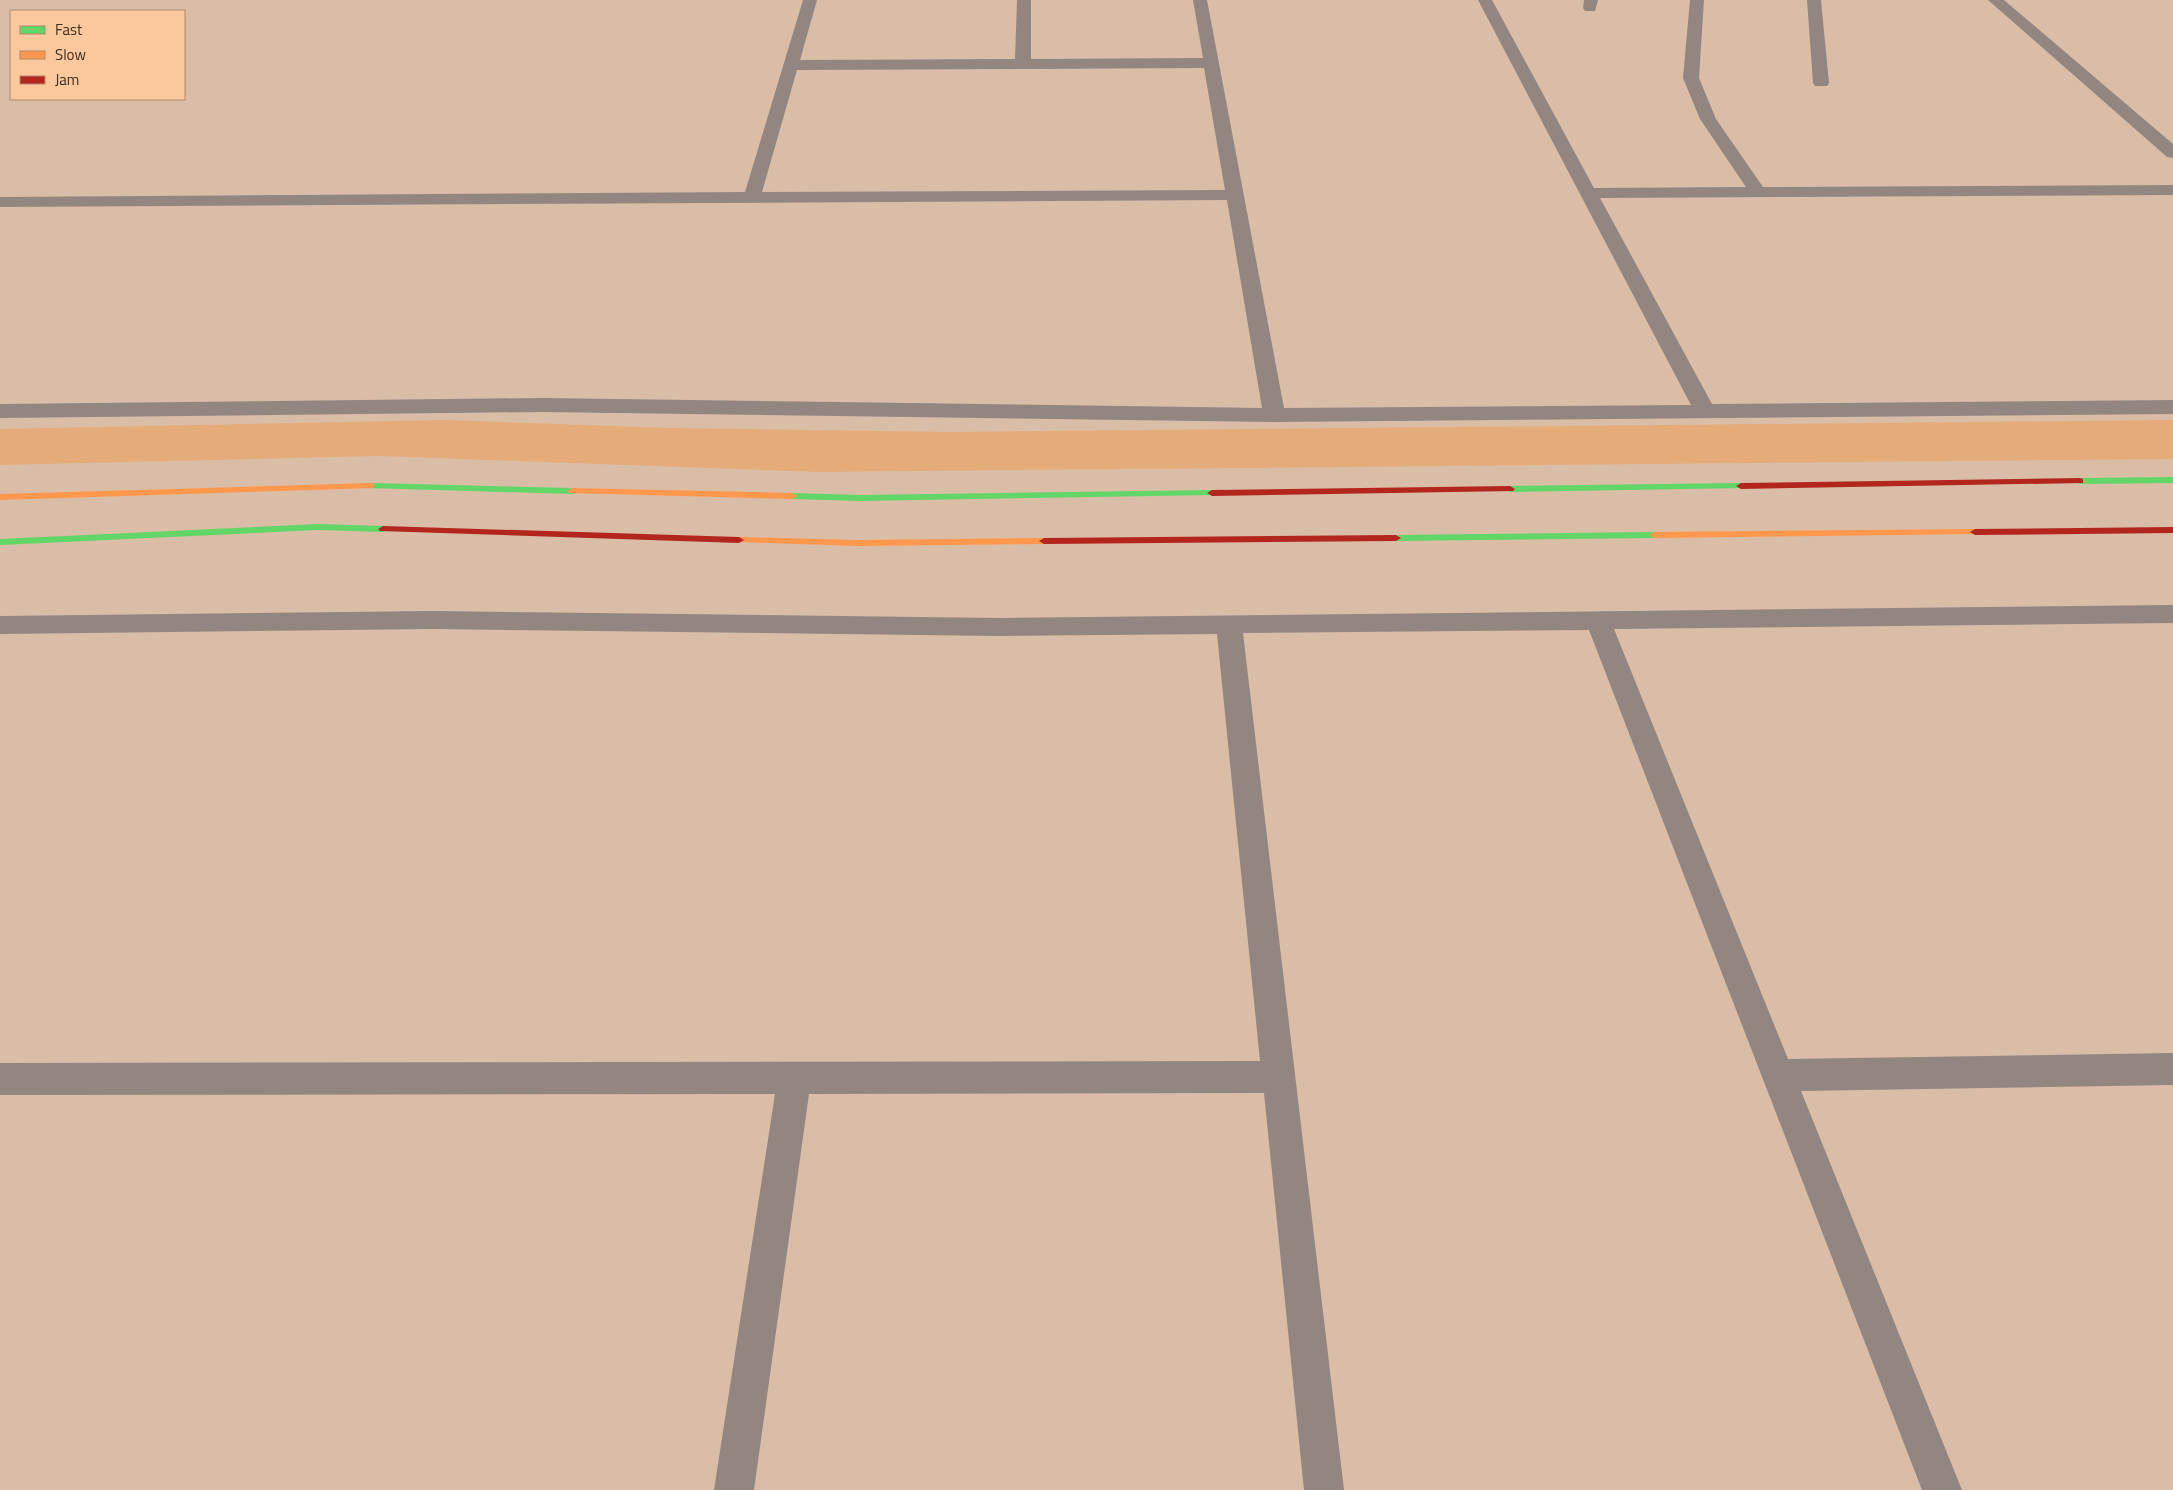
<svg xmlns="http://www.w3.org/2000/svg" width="2173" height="1490" font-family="'Titillium Web',sans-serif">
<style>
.green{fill:#e5ac7a}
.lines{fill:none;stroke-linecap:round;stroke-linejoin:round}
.street{fill:#938681;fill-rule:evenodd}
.fast{fill:#63d668;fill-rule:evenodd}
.slow{fill:#ff974d;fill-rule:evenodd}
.jam{fill:#b3261e;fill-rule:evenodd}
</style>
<rect width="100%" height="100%" fill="#d9bda7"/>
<path class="green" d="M 445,420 L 669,428 L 952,432 L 2173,420 L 2173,459 L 819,472 L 379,456 L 0,465 L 0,429 Z"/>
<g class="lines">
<path class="street" d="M 803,0 L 817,0 L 800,60 L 1015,59 L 1017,0 L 1031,0 L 1031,59 L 1203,58 L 1193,0 L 1207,0 L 1284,408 L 1691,405 L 1478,0 L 1492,0 L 1594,188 L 1746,187 L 1700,119 L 1683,78 L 1690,0 L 1704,0 L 1699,78 L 1716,119 L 1763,187 L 2173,185 L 2173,195 L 1600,198 L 1712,404 L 2173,400 L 2173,414 L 1274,422 L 542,412 L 0,418 L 0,404 L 542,398 L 1262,408 L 1227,200 L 0,207 L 0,197 L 745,192 ZM 1023,69 L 1204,68 L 1225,190 L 762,192 L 797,70 Z
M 1584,0 L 1598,0 L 1595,11 L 1585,11 L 1583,8 Z
M 1807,0 L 1821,0 L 1829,83 L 1827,86 L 1815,86 L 1813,83 Z
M 1988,0 L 2004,0 L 2173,144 L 2173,158 L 2167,157 Z
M 2173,605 L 2173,623 L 1614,629 L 1788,1059 L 2173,1053 L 2173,1085 L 1801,1091 L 1962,1490 L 1922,1490 L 1589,630 L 1243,633 L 1344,1490 L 1304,1490 L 1264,1093 L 809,1094 L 754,1490 L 714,1490 L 775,1094 L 0,1095 L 0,1063 L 1260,1061 L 1217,634 L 999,636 L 433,629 L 0,634 L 0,616 L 433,611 L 999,618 Z"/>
<path class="fast" d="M 2173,477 L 2173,483 L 2080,484 L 2075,481 L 2080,478 Z
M 371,483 L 572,488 L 577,491 L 572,494 L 368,488 L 368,484 Z
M 1741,483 L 1744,484 L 1744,488 L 1510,492 L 1505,489 L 1510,486 Z
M 1212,490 L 1215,491 L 1215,495 L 860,501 L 792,499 L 787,496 L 792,493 L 860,495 Z
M 317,524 L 383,526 L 388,529 L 383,532 L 317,530 L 0,545 L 0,539 Z
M 1654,532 L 1659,535 L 1654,538 L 1396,541 L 1391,538 L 1396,535 Z"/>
<path class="slow" d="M 371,483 L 374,484 L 374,488 L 0,500 L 0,494 Z
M 572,488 L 792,493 L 797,496 L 792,499 L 569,493 L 567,491 Z
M 1975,529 L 1980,532 L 1978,534 L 1654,538 L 1649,535 L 1654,532 Z
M 739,537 L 857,540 L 1044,538 L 1049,541 L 1044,544 L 857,546 L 736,542 L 734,540 Z"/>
<path class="jam" d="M 2080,478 L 2083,479 L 2083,483 L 1741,489 L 1736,486 L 1741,483 Z
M 1510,486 L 1515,489 L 1513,491 L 1212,496 L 1207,493 L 1212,490 Z
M 383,526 L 739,537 L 744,540 L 739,543 L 380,531 L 378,529 Z
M 2173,527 L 2173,533 L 1975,535 L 1970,532 L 1975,529 Z
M 1396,535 L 1401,538 L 1396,541 L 1044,544 L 1039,541 L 1044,538 Z"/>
</g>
<rect x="10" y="10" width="175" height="90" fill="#fbc89e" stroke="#b08a6a"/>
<rect x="20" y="26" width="25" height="8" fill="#63d668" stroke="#b08a6a"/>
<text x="55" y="35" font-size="15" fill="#402d1c">Fast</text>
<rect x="20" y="51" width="25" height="8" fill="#ff974d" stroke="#b08a6a"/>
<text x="55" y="60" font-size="15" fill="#402d1c">Slow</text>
<rect x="20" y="76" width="25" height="8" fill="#b3261e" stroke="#b08a6a"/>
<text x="55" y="85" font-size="15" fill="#402d1c">Jam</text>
</svg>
